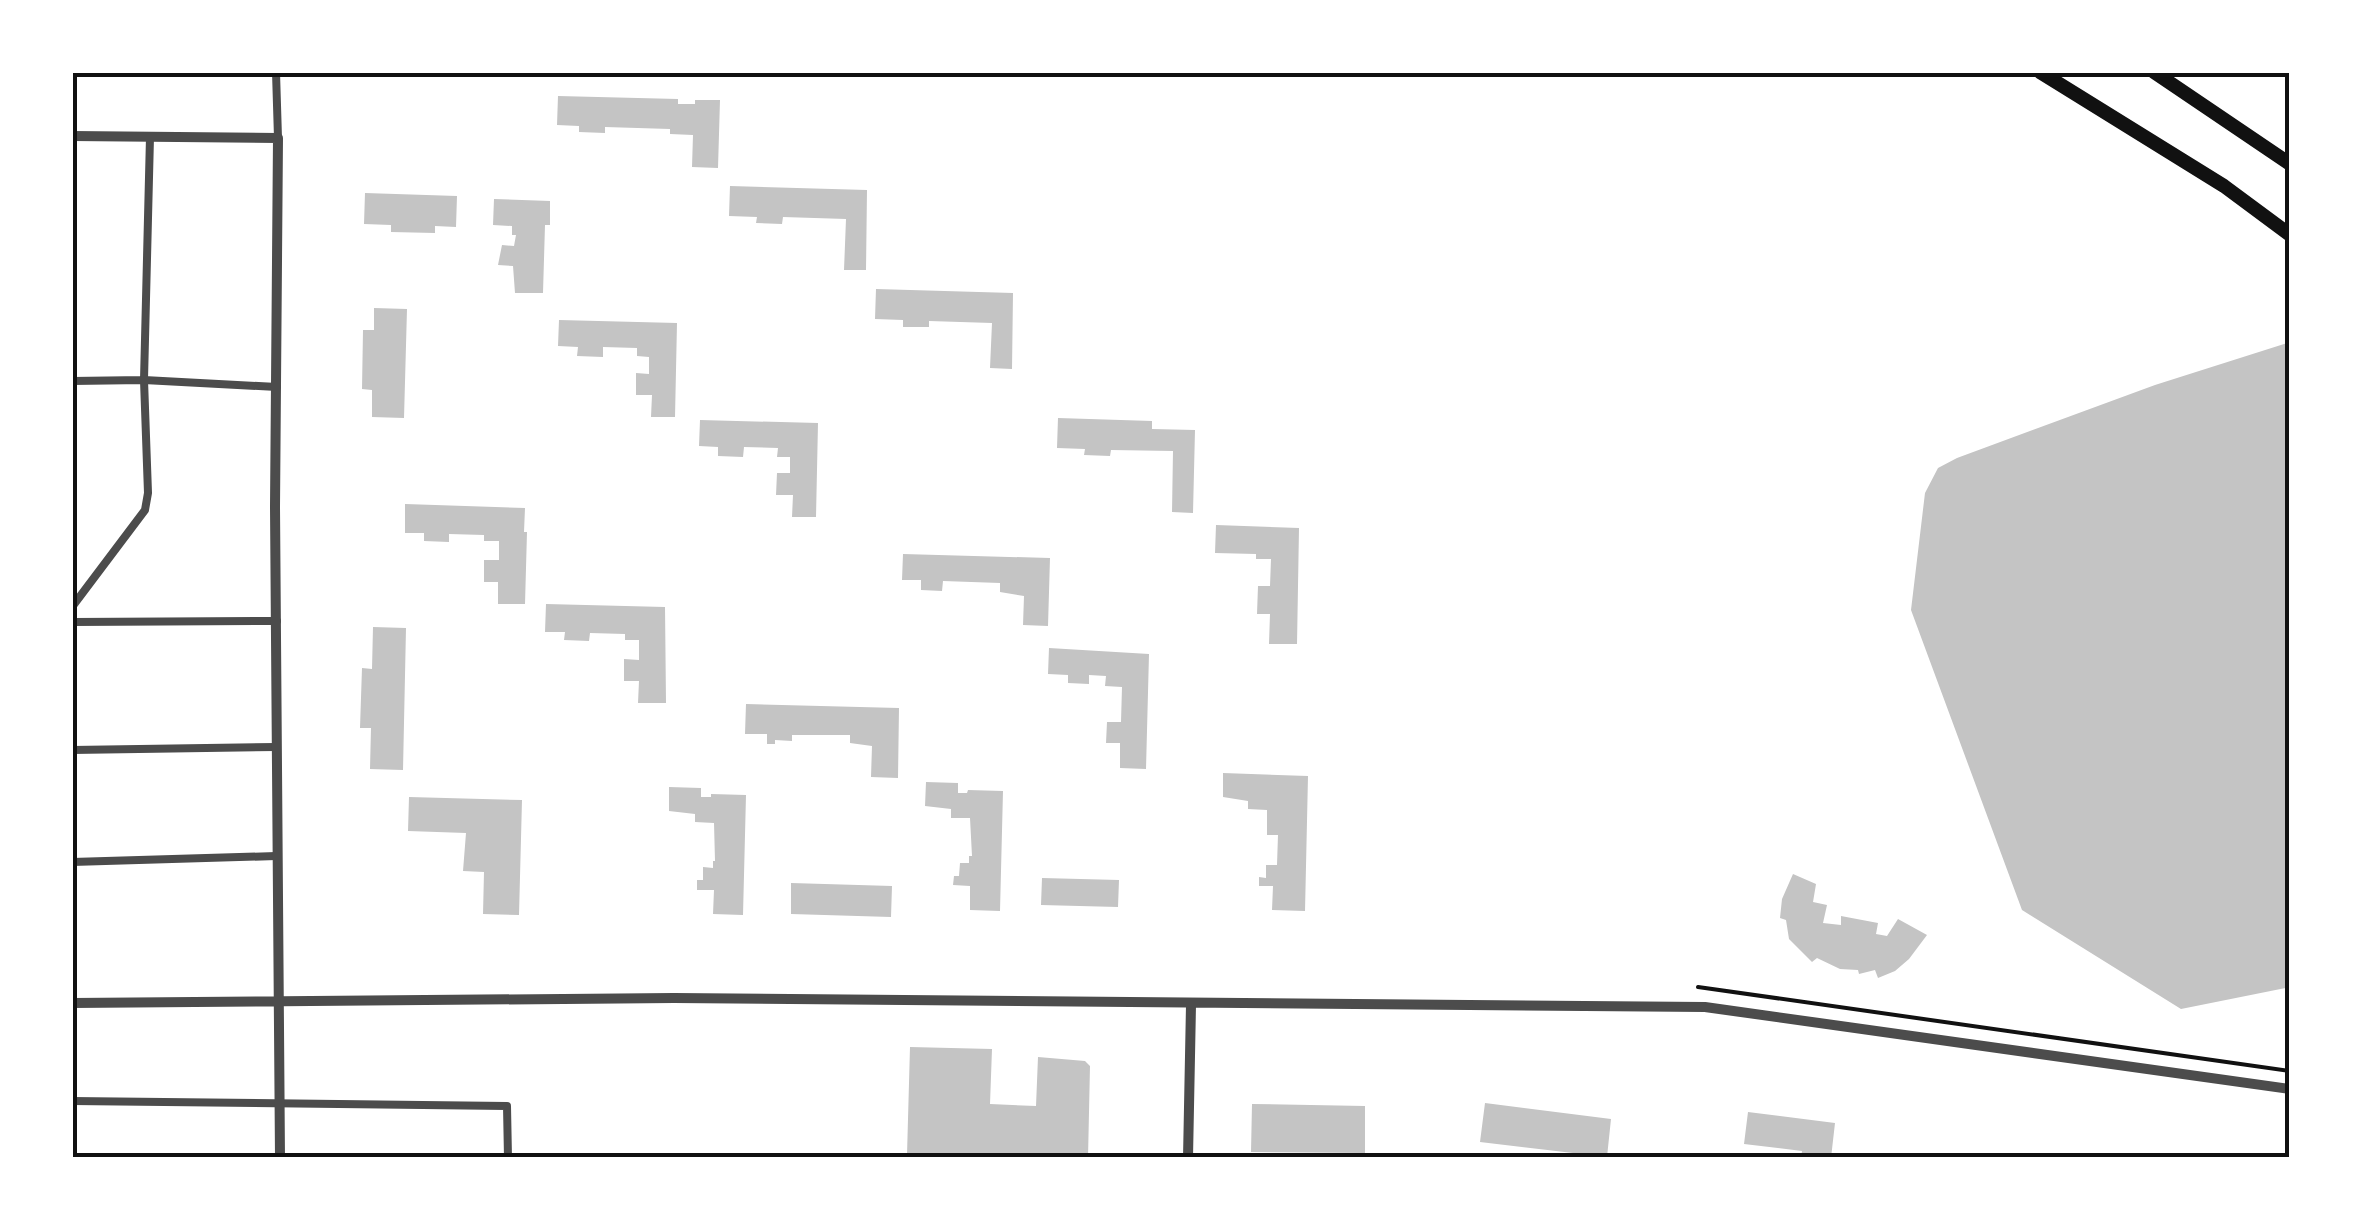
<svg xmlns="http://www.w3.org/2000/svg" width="2362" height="1230" font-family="Rubik,sans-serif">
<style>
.building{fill:#c4c4c4}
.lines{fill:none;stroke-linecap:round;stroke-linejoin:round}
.path{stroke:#111;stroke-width:4}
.minor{stroke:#4c4c4c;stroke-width:8}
.tertiary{stroke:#4c4c4c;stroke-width:10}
.motorway{stroke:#111;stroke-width:14}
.neatline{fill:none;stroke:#111;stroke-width:4}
</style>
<rect width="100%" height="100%" fill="#fff"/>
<path class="building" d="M 558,96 L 678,99 L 678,104 L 695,104 L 695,100 L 720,100 L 718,168 L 692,167 L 693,135 L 670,134 L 670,129 L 605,127 L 605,133 L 579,132 L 579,126 L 557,125 Z
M 730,186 L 867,190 L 866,270 L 844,270 L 846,219 L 783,217 L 782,224 L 756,223 L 757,217 L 729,216 Z
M 365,193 L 457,196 L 456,227 L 435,226 L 435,233 L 391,232 L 391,225 L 364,224 Z
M 494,199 L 550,201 L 550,225 L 545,225 L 543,293 L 515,293 L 513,266 L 498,265 L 502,245 L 514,246 L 516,235 L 512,235 L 512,226 L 493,225 Z
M 876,289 L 1013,293 L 1012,369 L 990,368 L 992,323 L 929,321 L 929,327 L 903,327 L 903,320 L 875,319 Z
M 374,308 L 407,309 L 404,418 L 372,417 L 372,390 L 362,389 L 363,330 L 374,330 Z
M 559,320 L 677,323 L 675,417 L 651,417 L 652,395 L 636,395 L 636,373 L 649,374 L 649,357 L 637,356 L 637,348 L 603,347 L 603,357 L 577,356 L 578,347 L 558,346 Z
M 2290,342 L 2290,987 L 2181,1009 L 2022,910 L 1911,610 L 1925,493 L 1938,468 L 1957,458 L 2155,385 Z
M 1058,418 L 1152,421 L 1152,429 L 1195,430 L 1193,513 L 1172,512 L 1173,451 L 1111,450 L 1110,456 L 1084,455 L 1085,449 L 1057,448 Z
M 700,420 L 818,423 L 816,517 L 792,517 L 793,495 L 776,495 L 777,473 L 790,473 L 790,457 L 777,457 L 778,448 L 744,447 L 743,457 L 718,456 L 718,447 L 699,446 Z
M 405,504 L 525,508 L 524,532 L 527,532 L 525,604 L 498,604 L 498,582 L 484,582 L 484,560 L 499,560 L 499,541 L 484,541 L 484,535 L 449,534 L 449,542 L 424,541 L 424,533 L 405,533 Z
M 1216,525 L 1299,528 L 1297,644 L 1269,644 L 1270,614 L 1257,614 L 1258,586 L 1270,586 L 1271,559 L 1256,559 L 1256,554 L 1215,553 Z
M 903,554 L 1050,558 L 1048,626 L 1023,625 L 1024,596 L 1000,592 L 1000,583 L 943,581 L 942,591 L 921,590 L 921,580 L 902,580 Z
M 546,604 L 665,607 L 666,703 L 638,703 L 639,681 L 624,681 L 624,659 L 639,660 L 639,640 L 625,640 L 625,634 L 590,633 L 589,641 L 564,640 L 565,632 L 545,632 Z
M 373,627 L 406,628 L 403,770 L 370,769 L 371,728 L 360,728 L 362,668 L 372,669 Z
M 1049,648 L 1149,654 L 1146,769 L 1120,768 L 1120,743 L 1106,743 L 1107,722 L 1121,722 L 1122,687 L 1105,686 L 1106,676 L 1089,675 L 1089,684 L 1068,683 L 1068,675 L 1048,674 Z
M 746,704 L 899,708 L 898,778 L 871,777 L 872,746 L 850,743 L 850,735 L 792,735 L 792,741 L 775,740 L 775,744 L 767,744 L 767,734 L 745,734 Z
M 1223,773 L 1308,776 L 1305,911 L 1272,910 L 1273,886 L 1259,886 L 1259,877 L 1266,878 L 1266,865 L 1277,865 L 1278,835 L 1267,835 L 1267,810 L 1248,809 L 1248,801 L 1223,797 Z
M 926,782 L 958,783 L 958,793 L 967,793 L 968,790 L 1003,791 L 1000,911 L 970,910 L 970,886 L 953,885 L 954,876 L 959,876 L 960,863 L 969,863 L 969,856 L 972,856 L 970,818 L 951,818 L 951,809 L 925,806 Z
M 669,787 L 701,788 L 701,797 L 711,797 L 711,794 L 746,795 L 743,915 L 713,914 L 714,890 L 697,890 L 697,880 L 703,880 L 703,867 L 713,868 L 713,861 L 715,861 L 714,823 L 695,822 L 695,814 L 669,811 Z
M 409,797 L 522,800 L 519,915 L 483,914 L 484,872 L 463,871 L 466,833 L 408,831 Z
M 1793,874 L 1816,884 L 1813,902 L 1827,905 L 1823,923 L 1841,925 L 1841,916 L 1878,923 L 1876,934 L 1887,936 L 1898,919 L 1927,935 L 1909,959 L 1895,971 L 1878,978 L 1875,970 L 1859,974 L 1858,970 L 1840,969 L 1817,958 L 1812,962 L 1789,939 L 1786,920 L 1780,918 L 1782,899 Z
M 1042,878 L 1119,880 L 1118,907 L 1041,905 Z
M 791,883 L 892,886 L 891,917 L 791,914 Z
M 910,1047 L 992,1049 L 990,1104 L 1036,1106 L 1038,1057 L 1085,1061 L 1090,1066 L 1088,1158 L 907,1155 Z
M 1485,1103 L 1611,1119 L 1607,1157 L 1480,1142 Z
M 1252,1104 L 1365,1106 L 1365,1153 L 1251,1152 Z
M 1748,1112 L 1835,1123 L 1831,1158 L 1801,1158 L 1802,1151 L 1744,1144 Z"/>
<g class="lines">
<path class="path" d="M 1698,987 L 2290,1071"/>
<path class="minor" d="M 276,72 L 278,138
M 72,381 L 144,380 L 277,387
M 72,607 L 145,510 L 148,493 L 144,380 L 150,137
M 72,622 L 277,621
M 72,750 L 276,747
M 72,862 L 276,856
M 72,1101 L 507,1106 L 508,1158"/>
<path class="tertiary" d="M 72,136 L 278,138 L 275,507 L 280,1158
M 72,1003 L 674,998 L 1705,1007 L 2290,1089
M 1188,1158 L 1191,1005"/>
<path class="motorway" d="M 2040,72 L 2224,186 L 2290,235
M 2154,72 L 2290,164"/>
</g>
<rect width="2362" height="1230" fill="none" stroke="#ffffff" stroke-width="150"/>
<rect x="75" y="75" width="2212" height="1080" class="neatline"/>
</svg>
